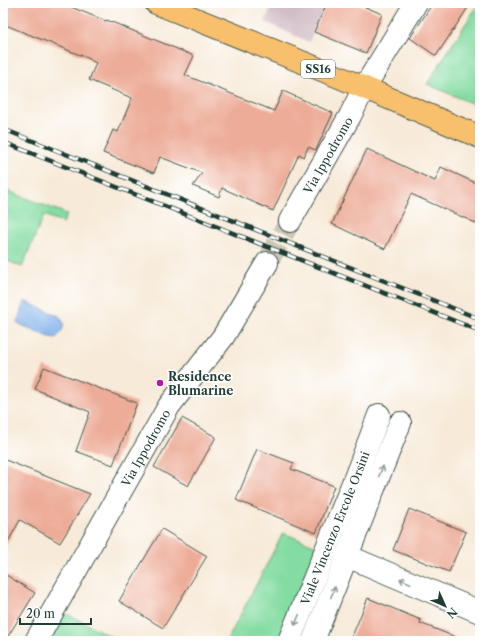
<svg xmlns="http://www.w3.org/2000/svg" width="483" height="644" font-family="'Libre Caslon Text',serif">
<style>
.industrial{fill:#d2bdc6}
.green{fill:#83dca1;stroke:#518c6a}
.water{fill:#80b0eb;stroke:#507690}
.building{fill:#edac97}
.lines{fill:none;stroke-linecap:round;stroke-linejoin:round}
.minor-tunnel{stroke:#ccc7b7;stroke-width:22;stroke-dasharray:22 11;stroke-linecap:butt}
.minor-casing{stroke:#3f574d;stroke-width:24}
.major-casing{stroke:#3f574d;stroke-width:24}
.minor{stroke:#fff;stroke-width:22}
.major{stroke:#f8bf6c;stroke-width:22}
.rail-casing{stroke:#1f3d34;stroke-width:4.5}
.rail{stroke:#fff;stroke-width:3;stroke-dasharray:9;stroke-linecap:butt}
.oneway{stroke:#8f9e9a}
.poi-dot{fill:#b5179e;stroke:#fff;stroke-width:1.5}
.labels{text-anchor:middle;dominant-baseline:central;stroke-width:3.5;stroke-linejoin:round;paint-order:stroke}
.shield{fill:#fff;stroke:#627771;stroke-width:1}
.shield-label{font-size:11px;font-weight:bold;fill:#1f3d34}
.street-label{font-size:12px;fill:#1f3d34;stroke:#fff}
.poi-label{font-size:12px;font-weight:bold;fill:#1f3d34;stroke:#fff;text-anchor:start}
</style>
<rect width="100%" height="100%" fill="#fff"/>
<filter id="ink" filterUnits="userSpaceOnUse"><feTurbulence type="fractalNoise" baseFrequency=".025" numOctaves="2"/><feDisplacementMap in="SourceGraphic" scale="8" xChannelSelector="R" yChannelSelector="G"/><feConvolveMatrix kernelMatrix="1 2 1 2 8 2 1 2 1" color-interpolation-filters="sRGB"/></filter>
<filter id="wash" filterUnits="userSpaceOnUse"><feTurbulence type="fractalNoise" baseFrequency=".012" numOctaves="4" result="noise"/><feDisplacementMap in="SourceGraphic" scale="16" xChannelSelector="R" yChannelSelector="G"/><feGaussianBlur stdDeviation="0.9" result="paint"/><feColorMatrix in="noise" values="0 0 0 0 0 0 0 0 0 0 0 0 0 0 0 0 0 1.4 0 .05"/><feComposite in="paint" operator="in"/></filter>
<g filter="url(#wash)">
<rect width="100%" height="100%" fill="#f7ead8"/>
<path class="industrial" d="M 273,3 L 326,3 L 309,42 L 265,22 Z"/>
<path class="green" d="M 479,3 L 480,3 L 480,107 L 427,84 Z
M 3,189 L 67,214 L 63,223 L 44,215 L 22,267 L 3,259 Z
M 283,533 L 317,546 L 278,641 L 227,641 Z
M 65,613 L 120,641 L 50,641 Z"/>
<path class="water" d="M 24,301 L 59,316 C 67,324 63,331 56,338 L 49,337 L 17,323 Z"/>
<g id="blocks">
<path class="building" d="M 3,3 L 61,3 L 106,21 L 107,20 L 194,56 L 185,75 L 274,111 L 283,91 L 333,113 L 316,150 L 308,147 L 304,157 L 299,154 L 273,211 L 222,188 L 219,197 L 193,186 L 202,173 L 160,157 L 154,173 L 103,153 L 113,130 L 118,132 L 132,98 L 89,80 L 96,63 L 90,60 L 90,59 L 3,24 Z
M 327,3 L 356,3 L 382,14 L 366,53 L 314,32 Z
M 433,3 L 471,3 L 436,56 L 410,38 Z
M 367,149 L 435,181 L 441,167 L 480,185 L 480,225 L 411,194 L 385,249 L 332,224 Z
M 44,367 L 137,403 L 113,465 L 76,451 L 90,412 L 35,389 Z
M 182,418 L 216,437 L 188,486 L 154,467 Z
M 257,449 L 294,463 L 291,469 L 334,486 L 316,533 L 236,500 Z
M 3,459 L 90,494 L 60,543 L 20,520 L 3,551 Z
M 409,509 L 466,532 L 449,572 L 393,550 Z
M 162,529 L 207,556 L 163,628 L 119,601 Z
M 3,573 L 35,593 L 5,641 L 3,641 Z
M 368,598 L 421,620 L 420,623 L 463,640 L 462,641 L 350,641 Z"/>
</g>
</g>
<g filter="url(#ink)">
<use href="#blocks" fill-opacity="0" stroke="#3f574d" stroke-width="1"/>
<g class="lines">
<path class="minor-tunnel" d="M 267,263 L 290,221"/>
<defs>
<g id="minor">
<path id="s1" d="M 290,221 L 350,116 L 364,88 L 416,3"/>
<path d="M 347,556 L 480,612"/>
<path id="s2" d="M 36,641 L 169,406 L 223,337 L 267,263"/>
<path id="s3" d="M 289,641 L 357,473 L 379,415"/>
<path d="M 313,641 L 400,423"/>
</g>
<path id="major" d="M 156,3 L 339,77 L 480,137"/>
</defs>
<use href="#minor" class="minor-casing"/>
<use href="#major" class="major-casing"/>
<use href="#minor" class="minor"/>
<use href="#major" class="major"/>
<defs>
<path id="rail" d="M 3,129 L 480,319
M 3,142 L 480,331"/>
</defs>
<use href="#rail" class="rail-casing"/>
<use href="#rail" class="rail"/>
</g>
<defs><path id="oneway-shaft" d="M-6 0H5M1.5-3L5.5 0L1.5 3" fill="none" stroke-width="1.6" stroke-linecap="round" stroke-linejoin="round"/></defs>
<g class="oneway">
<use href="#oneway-shaft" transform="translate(381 471) rotate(-68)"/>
<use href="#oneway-shaft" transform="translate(405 581) rotate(-157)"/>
<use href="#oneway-shaft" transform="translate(333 592) rotate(-68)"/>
<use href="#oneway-shaft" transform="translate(297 620) rotate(112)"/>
</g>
</g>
<circle class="poi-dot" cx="160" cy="383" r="4"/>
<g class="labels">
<rect class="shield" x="301" y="60" width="34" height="18" rx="3"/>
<g class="shield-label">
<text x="318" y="69">SS16</text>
</g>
<g class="street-label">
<text stroke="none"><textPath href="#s1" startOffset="76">Via Ippodromo</textPath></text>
<text stroke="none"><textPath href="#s2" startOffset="222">Via Ippodromo</textPath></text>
<text stroke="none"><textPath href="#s3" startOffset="122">Viale Vincenzo Ercole Orsini</textPath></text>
</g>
<g class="poi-label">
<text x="168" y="376">Residence<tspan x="168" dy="14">Blumarine</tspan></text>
</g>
</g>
<rect width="483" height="644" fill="none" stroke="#fff" stroke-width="16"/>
<g transform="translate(445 606) rotate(135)" stroke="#ffffff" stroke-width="3" paint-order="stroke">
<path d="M0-3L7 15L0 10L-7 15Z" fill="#1f3d34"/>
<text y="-6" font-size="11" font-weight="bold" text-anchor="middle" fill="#1f3d34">N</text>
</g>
<path d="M20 618v6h71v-6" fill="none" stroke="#1f3d34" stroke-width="2"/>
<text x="26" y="618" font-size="12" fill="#1f3d34" stroke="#ffffff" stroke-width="3" paint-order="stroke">20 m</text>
</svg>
